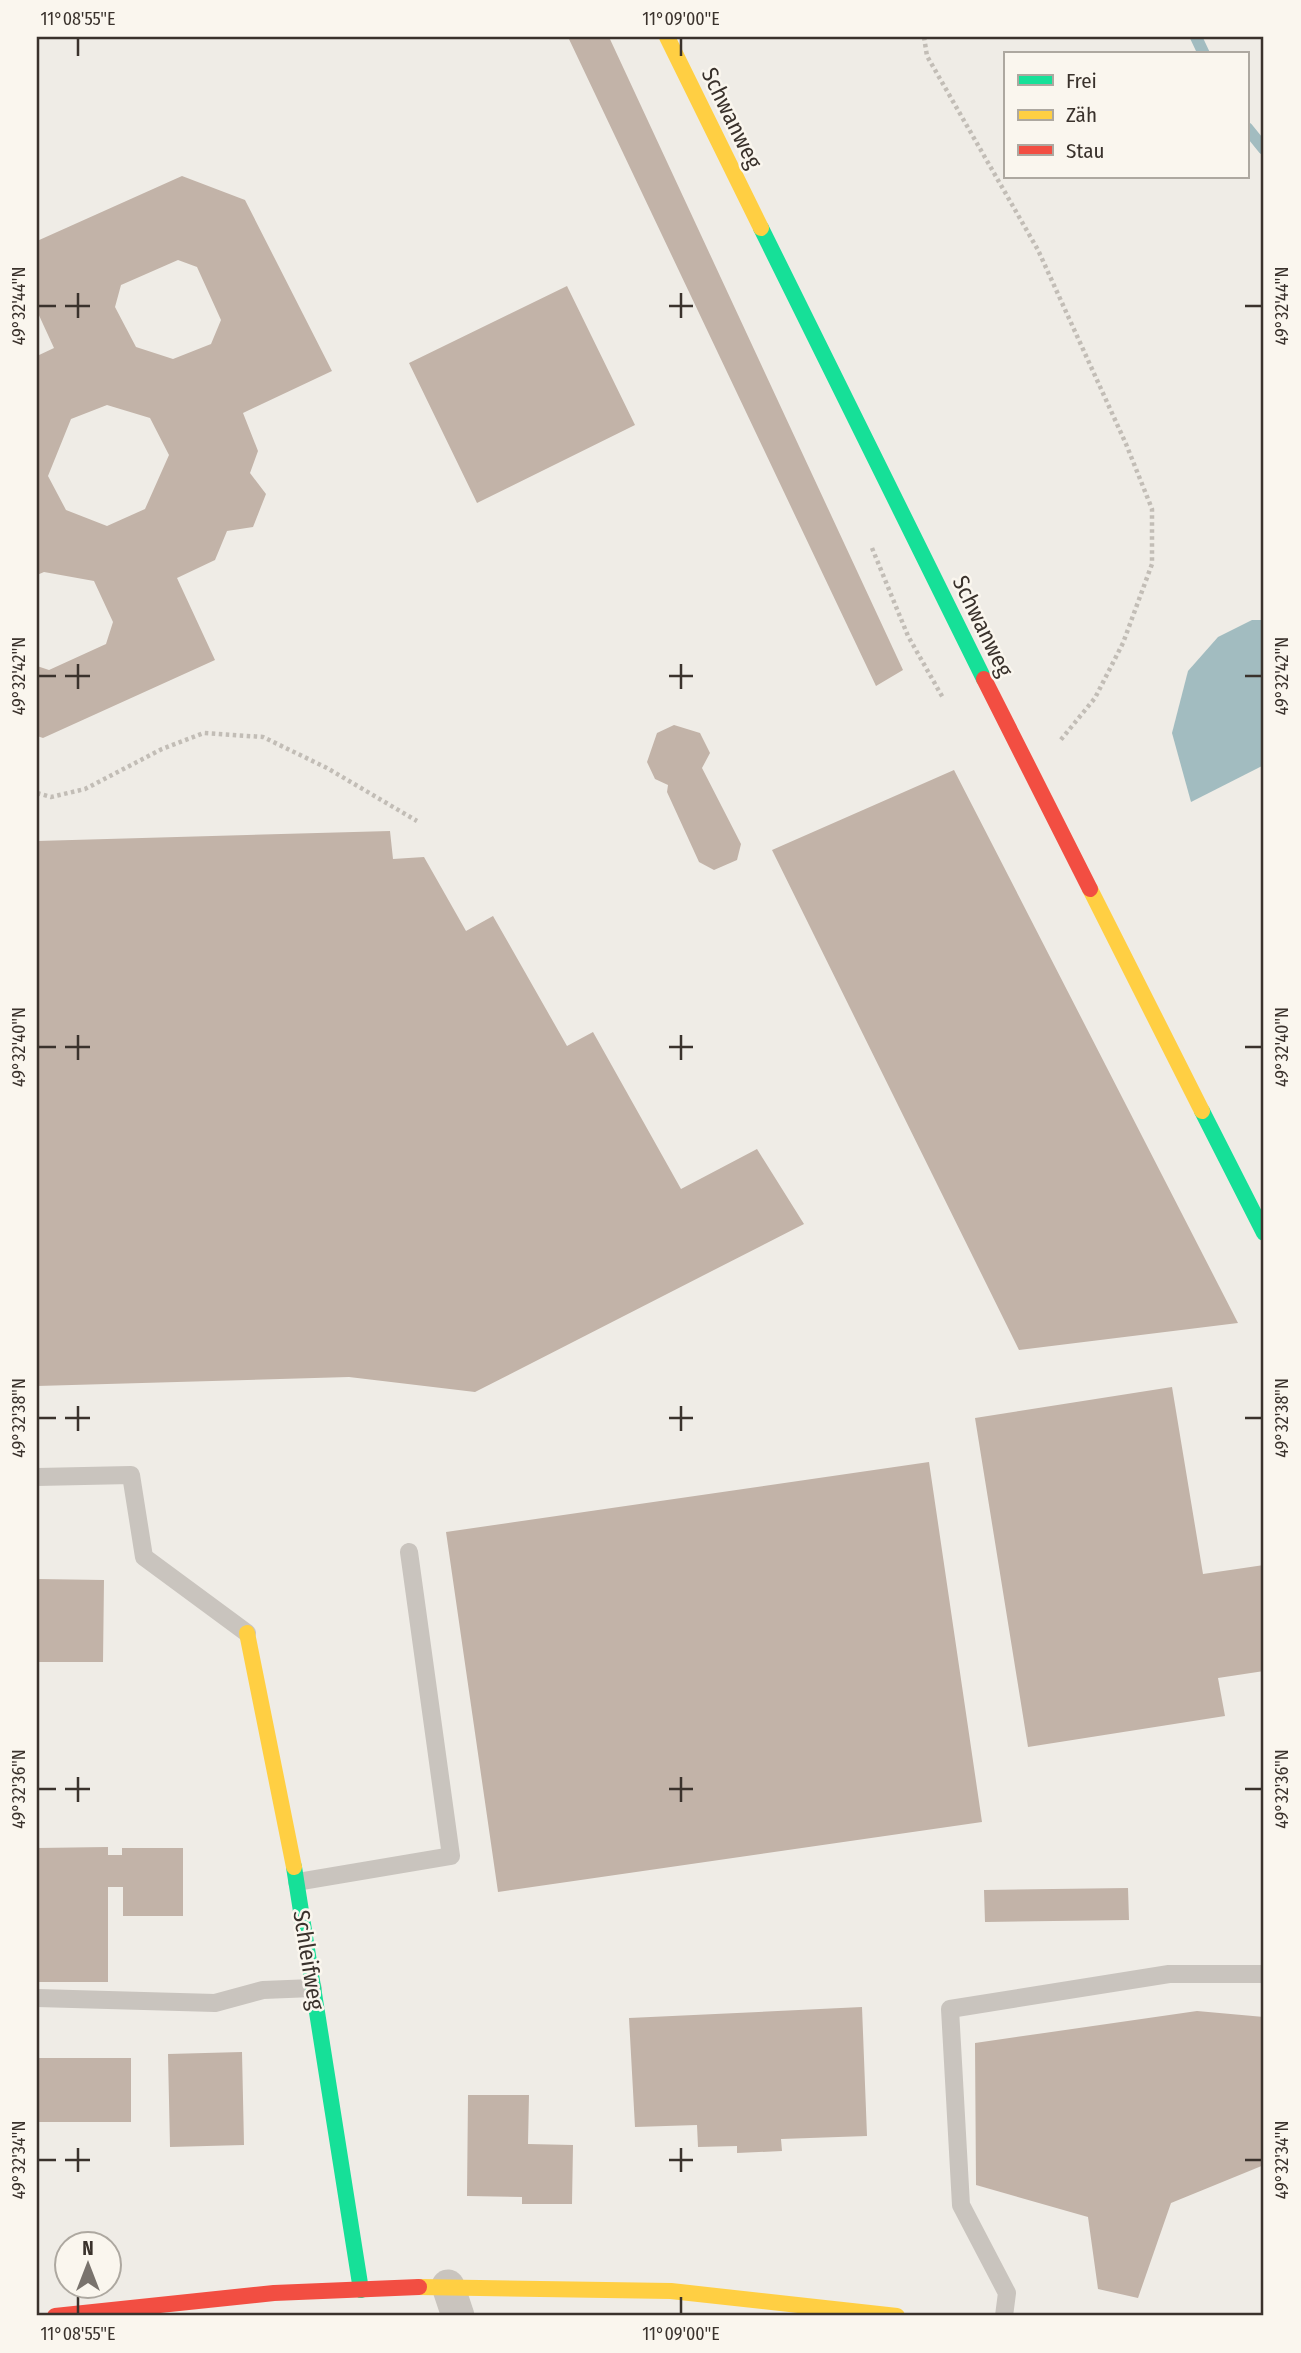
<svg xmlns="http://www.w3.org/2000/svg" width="1301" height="2353" font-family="'Fira Sans Condensed',sans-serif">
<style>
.water{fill:#a2bcc0}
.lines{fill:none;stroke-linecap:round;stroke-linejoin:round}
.stream{stroke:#a2bcc0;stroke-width:12}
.building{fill:#c2b3a8;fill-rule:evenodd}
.path{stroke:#c2bdb6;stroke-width:4.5;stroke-dasharray:3.5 3.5;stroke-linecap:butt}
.lane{stroke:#c9c4be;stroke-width:18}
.street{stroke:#c9c4be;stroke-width:33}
.fast{stroke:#16e098;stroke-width:16}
.slow{stroke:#ffcf43;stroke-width:16}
.jam{stroke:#f24e42;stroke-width:16}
.ticks{fill:none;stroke:#3a322c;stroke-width:2.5}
.labels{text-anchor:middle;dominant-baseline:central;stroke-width:5;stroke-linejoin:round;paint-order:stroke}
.street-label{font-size:23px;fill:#3a322c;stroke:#faf6ee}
.neatline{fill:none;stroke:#3a322c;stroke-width:2.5}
.ticks-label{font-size:18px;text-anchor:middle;fill:#3a322c}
</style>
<rect width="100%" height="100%" fill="#efece6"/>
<path class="water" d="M 1252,620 L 1264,620 L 1264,765 L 1191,802 L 1172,733 L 1188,671 L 1218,637 Z"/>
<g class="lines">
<path class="stream" d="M 1196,37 L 1204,54
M 1247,128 L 1264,149"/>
</g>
<path class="building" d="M 568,37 L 609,37 L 903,670 L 876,686 Z
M 182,176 L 245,200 L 332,371 L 243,413 L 258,451 L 250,473 L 266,494 L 253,527 L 227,531 L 215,560 L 177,578 L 215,660 L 43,738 L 37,736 L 37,666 L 49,670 L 106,644 L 113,622 L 94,581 L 44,572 L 37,575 L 37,356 L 54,348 L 37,311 L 37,241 ZM 178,260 L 197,267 L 221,320 L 211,344 L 173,359 L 136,347 L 115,307 L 121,285 ZM 107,405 L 150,418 L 169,455 L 145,509 L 107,526 L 66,510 L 48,476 L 71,419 Z
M 567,286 L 635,425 L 477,503 L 409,363 Z
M 674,725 L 700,733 L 710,753 L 702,768 L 741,844 L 737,860 L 714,870 L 699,862 L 667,792 L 668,785 L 655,779 L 647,762 L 657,733 Z
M 954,770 L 1238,1323 L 1019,1350 L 772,850 Z
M 390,831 L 393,859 L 424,857 L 466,931 L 493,916 L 567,1046 L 593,1032 L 681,1189 L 757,1149 L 804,1224 L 475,1392 L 349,1377 L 37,1386 L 37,841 Z
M 1172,1387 L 1203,1574 L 1264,1565 L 1264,1671 L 1218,1678 L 1225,1716 L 1028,1747 L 975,1418 Z
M 929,1462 L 982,1822 L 498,1892 L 446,1532 Z
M 37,1579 L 104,1580 L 103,1662 L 37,1662 Z
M 108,1847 L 108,1855 L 122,1855 L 122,1848 L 183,1848 L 183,1916 L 123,1916 L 123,1887 L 108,1887 L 108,1982 L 37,1982 L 37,1848 Z
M 1128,1888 L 1129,1920 L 985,1922 L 984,1890 Z
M 862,2007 L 867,2136 L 781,2139 L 782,2151 L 737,2153 L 737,2146 L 698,2147 L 697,2125 L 635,2127 L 629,2018 Z
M 1197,2011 L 1264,2017 L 1264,2165 L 1171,2203 L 1138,2298 L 1098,2289 L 1088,2217 L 976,2185 L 975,2043 Z
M 242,2052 L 244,2145 L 170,2147 L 168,2054 Z
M 37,2058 L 131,2058 L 131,2122 L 37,2122 Z
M 468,2095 L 529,2095 L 528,2144 L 573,2145 L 572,2204 L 522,2204 L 522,2197 L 467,2196 Z"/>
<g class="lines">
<path class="path" d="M 924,37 L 927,56 L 1038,250 L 1126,444 L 1152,509 L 1152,564 L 1123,643 L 1095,698 L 1059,742
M 872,548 L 908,636 L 943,698
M 37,793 L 51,797 L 85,789 L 162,749 L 204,733 L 263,737 L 327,768 L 417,821"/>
<path class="lane" d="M 37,1477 L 131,1475 L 144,1557 L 247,1633
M 297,1882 L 451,1856 L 409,1552
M 37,1998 L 215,2003 L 263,1990 L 313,1988
M 1004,2316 L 1007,2293 L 961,2205 L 950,2009 L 1169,1974 L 1264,1974"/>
<path class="street" d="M 448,2286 L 458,2316"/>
<path class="fast" d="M 761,228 L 984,679
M 1202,1111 L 1264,1233
M 294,1867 L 361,2290"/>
<path class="slow" d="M 667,37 L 761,228
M 1090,889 L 1202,1111
M 247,1633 L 294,1867
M 419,2287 L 671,2291 L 897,2316"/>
<path class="jam" d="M 984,679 L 1090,889
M 55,2316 L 274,2293 L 419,2287"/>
</g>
<path class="ticks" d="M 78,38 L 78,56M 681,38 L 681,56M 78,293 L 78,318M 681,293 L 681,318M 38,306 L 56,306M 65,306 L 90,306M 669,306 L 693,306M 1245,306 L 1262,306M 78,664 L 78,689M 681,664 L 681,689M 38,676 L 56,676M 65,676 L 90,676M 669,676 L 693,676M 1245,676 L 1262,676M 78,1035 L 78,1060M 681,1035 L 681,1060M 38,1047 L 56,1047M 65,1047 L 90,1047M 669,1047 L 693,1047M 1245,1047 L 1262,1047M 78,1406 L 78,1431M 681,1406 L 681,1431M 38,1418 L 56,1418M 65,1418 L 90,1418M 669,1418 L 693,1418M 1245,1418 L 1262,1418M 78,1777 L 78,1802M 681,1777 L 681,1802M 38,1789 L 56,1789M 65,1789 L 90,1789M 669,1789 L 693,1789M 1245,1789 L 1262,1789M 78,2148 L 78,2172M 681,2148 L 681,2172M 38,2160 L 56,2160M 65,2160 L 90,2160M 669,2160 L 693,2160M 1245,2160 L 1262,2160M 78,2297 L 78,2314M 681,2297 L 681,2314"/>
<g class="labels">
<g class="street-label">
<text transform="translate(732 118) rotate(64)">Schwanweg</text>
<text transform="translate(983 626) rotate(64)">Schwanweg</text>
<text transform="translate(309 1960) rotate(81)">Schleifweg</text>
</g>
</g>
<rect width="1301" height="2353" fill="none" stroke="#faf6ee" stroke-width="77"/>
<rect x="1004" y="52" width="245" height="126" fill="#faf6ee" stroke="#ada8a0" stroke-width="2"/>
<rect x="1018" y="75" width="35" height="10" fill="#16e098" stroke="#ada8a0" stroke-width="2"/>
<text x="1066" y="88" font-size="21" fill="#3a322c">Frei</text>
<rect x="1018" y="110" width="35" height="10" fill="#ffcf43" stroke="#ada8a0" stroke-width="2"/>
<text x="1066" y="122" font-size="21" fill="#3a322c">Zäh</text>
<rect x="1018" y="145" width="35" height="10" fill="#f24e42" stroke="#ada8a0" stroke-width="2"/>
<text x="1066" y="158" font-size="21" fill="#3a322c">Stau</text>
<g transform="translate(88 2265)"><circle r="33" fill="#faf6ee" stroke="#ada8a0" stroke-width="2"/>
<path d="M0-5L12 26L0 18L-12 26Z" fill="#79736d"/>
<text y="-10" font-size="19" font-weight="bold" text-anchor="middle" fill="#3a322c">N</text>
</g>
<rect x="38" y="38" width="1224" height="2276" class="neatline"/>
<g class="ticks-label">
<text x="78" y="25">11°08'55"E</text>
<text x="681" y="25">11°09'00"E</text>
<text transform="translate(19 306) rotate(-90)" y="6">49°32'44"N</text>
<text transform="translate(1282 306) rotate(-90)" y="6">49°32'44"N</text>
<text transform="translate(19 676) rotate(-90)" y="6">49°32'42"N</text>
<text transform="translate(1282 676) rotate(-90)" y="6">49°32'42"N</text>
<text transform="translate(19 1047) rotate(-90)" y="6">49°32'40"N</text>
<text transform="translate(1282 1047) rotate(-90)" y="6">49°32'40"N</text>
<text transform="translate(19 1418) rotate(-90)" y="6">49°32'38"N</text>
<text transform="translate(1282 1418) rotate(-90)" y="6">49°32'38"N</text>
<text transform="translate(19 1789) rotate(-90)" y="6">49°32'36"N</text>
<text transform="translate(1282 1789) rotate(-90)" y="6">49°32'36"N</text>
<text transform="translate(19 2160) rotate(-90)" y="6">49°32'34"N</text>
<text transform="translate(1282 2160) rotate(-90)" y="6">49°32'34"N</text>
<text x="78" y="2340">11°08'55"E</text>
<text x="681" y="2340">11°09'00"E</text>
</g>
</svg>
